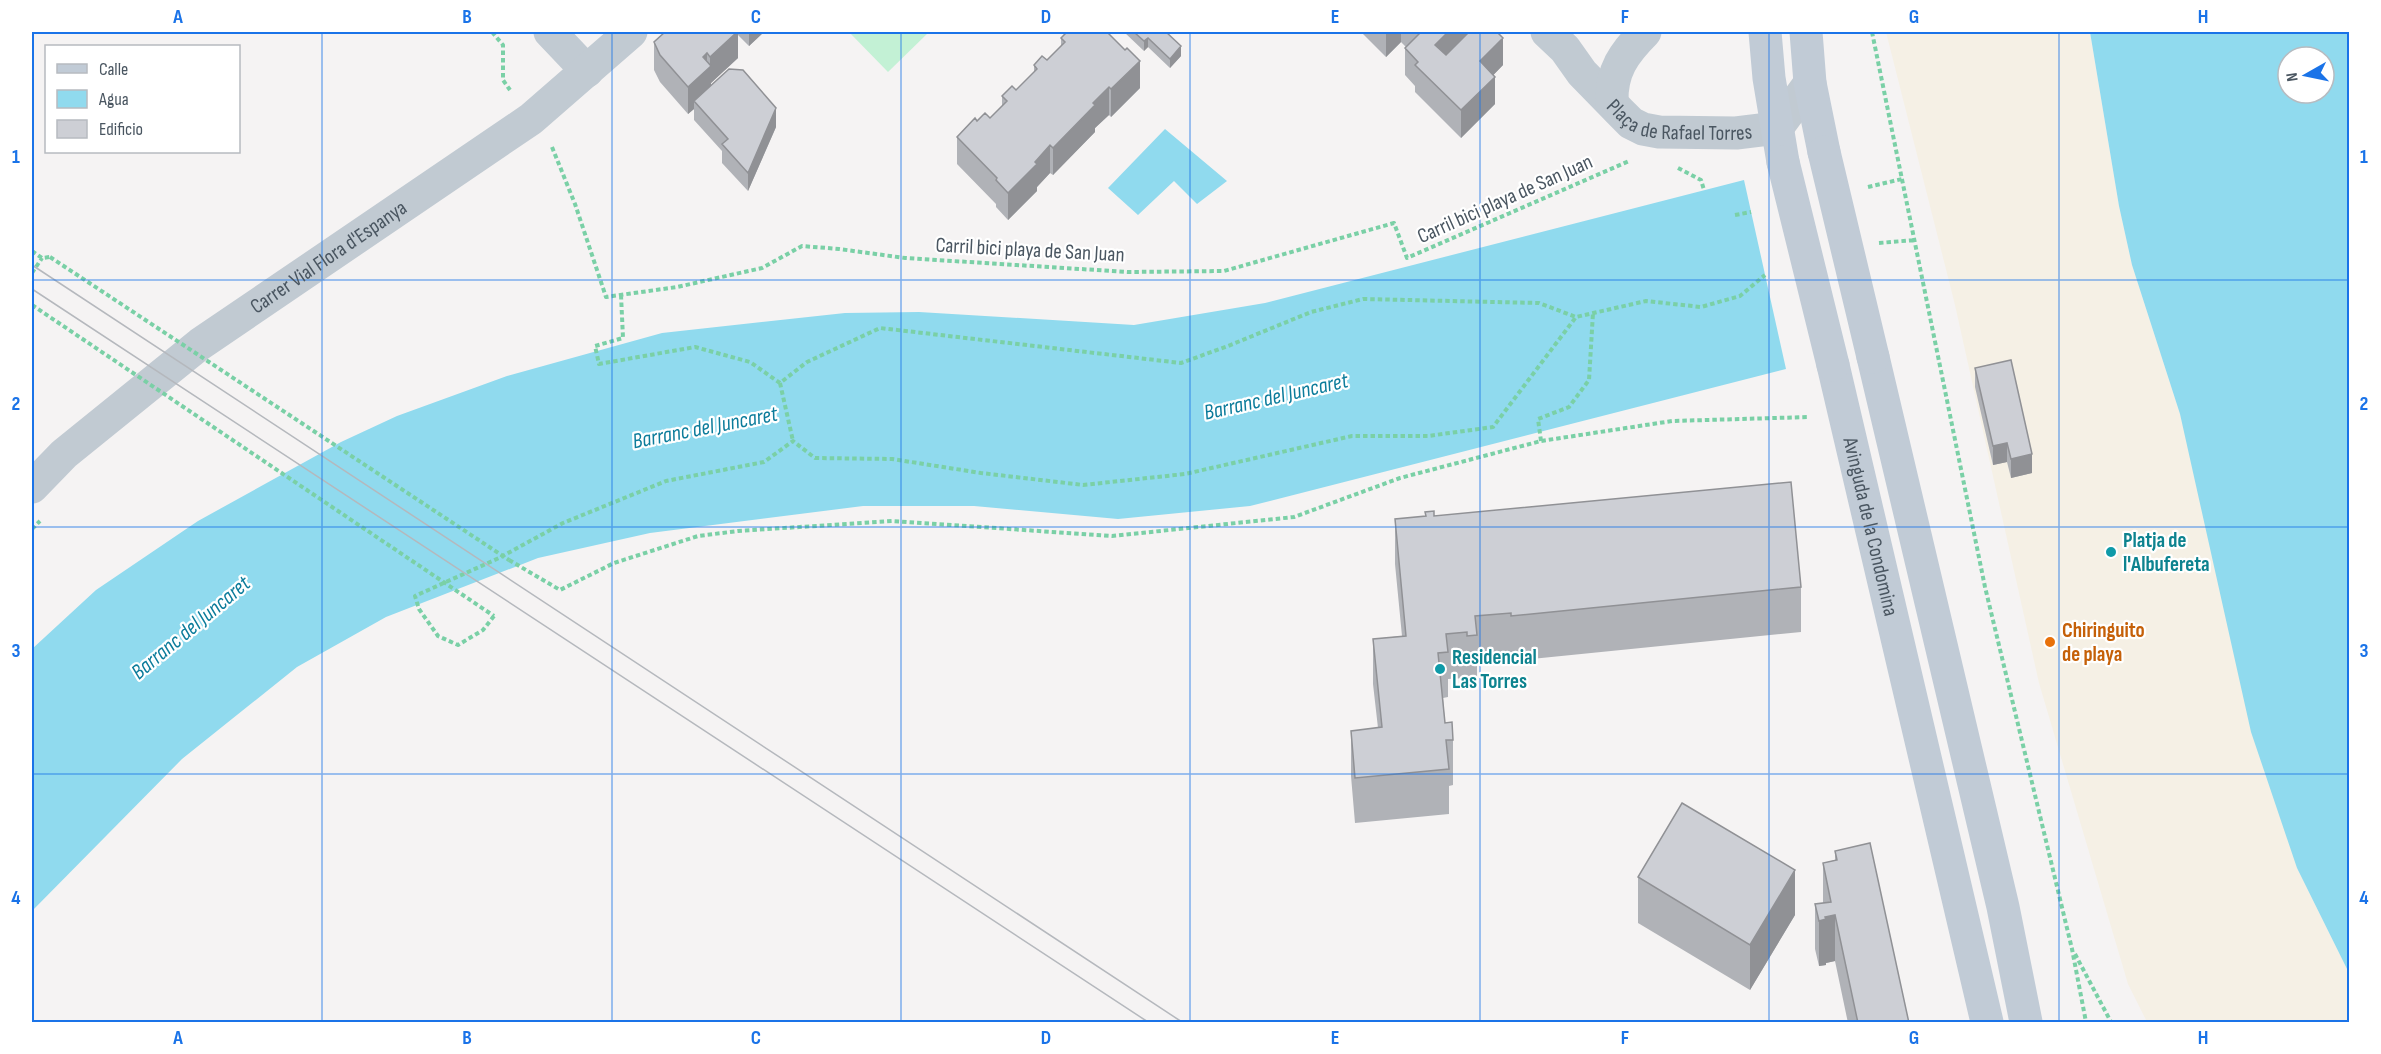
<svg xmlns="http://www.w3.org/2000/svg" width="2381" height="1054" font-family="'Sofia Sans Condensed',sans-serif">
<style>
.green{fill:#c3f1d5}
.sand{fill:#f5f0e5}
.water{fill:#90daee;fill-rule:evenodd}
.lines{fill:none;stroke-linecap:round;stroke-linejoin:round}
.path{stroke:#7ad0a6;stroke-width:4;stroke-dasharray:4.5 3;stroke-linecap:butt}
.minor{stroke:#c1cad2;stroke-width:33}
.tertiary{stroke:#c1cad2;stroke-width:33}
.secondary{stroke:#c1cbd6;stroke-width:33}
.tram{stroke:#b5b8bd;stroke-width:1.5}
.path-bridge{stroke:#7ad0a6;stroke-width:4;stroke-dasharray:4.5 3;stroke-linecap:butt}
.secondary-bridge{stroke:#c1cbd6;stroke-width:33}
.wall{fill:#b0b2b7}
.shaded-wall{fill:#909195}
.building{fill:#cdcfd5;stroke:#909195;stroke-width:1.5}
.grid{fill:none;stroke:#1a73e8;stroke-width:1.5;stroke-opacity:0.55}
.culture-dot{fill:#0f9aa8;stroke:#fff;stroke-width:2}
.food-dot{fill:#e8710a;stroke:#fff;stroke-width:2}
.labels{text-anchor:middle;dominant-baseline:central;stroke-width:4.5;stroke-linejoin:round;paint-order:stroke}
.street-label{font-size:21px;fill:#4a5661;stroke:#fff}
.culture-label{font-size:21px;font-weight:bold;fill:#0d838f;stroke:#fff;text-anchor:start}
.food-label{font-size:21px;font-weight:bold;fill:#c56008;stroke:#fff;text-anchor:start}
.water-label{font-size:22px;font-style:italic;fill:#0c7c9b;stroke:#fff}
.neatline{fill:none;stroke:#1a73e8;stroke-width:2}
.grid-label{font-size:20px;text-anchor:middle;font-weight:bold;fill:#1a73e8}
</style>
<rect width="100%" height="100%" fill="#f5f3f3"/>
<path class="green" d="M 849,32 L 929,32 L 888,72 Z"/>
<path class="sand" d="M 1886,32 L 2090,32 L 2119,206 L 2132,265 L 2180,414 L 2297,868 L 2349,973 L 2349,1022 L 2147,1022 L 2128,984 L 2039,683 L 1955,305 Z"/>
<path class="water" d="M 2090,32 L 2349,32 L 2349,973 L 2297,868 L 2251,732 L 2180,414 L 2132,265 L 2119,206 ZM 2288,57 L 2324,57 L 2324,93 L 2288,93 Z
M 1165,129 L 1227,181 L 1197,204 L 1174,181 L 1138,215 L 1108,188 Z
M 1744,180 L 1786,369 L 1250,506 L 1118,519 L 974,506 L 863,506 L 650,533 L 538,558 L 386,617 L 297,667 L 182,759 L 32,911 L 32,649 L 96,590 L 198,521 L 341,442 L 397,416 L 507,376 L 662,333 L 845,313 L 919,312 L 1134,325 L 1265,303 Z"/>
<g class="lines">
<path class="path" d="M 492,32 L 503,45 L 503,80 L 510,90
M 1872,32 L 1985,587 L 2072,949 L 2086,1022
M 552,147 L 575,204 L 606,297 L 677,287 L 762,268 L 802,246 L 839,249 L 905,258 L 1128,272 L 1224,271 L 1394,223 L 1407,258 L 1629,161
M 1678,168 L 1701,180 L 1704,190
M 1868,187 L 1902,179
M 1735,215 L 1751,212
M 1879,243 L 1915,240
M 32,251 L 42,258 L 50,257
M 32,273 L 42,258
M 621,295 L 623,338 L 595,346 L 599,364 L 695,347 L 750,362 L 780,383 L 807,362 L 880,328 L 1181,363 L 1228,346 L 1311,312 L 1363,299 L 1539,303 L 1576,317
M 780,383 L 793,441
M 1541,441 L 1538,419 L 1569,407 L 1589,380 L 1593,313
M 32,529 L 40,521
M 509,560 L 560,590 L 614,563 L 698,536 L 738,531 L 892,521 L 1112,536 L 1294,517 L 1400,478 L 1541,441 L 1672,421 L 1809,417
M 494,616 L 483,630 L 458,645 L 438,636 L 419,609 L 415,596 L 499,558 L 563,523 L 666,481 L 764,462 L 793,441 L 815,458 L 892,459 L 981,473 L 1083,485 L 1185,474 L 1352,436 L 1428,436 L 1493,427 L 1576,317 L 1646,301 L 1701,307 L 1740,296 L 1765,275
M 2075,954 L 2111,1022"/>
<path class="minor" d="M 550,32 L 587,71"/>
<g class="tertiary">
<path id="s1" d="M 1547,32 L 1565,49 L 1582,73 L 1620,112 L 1631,123 L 1643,129 L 1659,132 L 1736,133 L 1777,128 L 1810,83"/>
<path d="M 1612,102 C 1611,71 1624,53 1645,32"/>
<path id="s2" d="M 32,487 L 64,454 L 200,344 L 531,119 L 631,32"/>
</g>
<g class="secondary">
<path d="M 1765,32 L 1769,78 L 1783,162"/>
<path d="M 1806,32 L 1810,83 L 1824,152"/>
<path d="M 1873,357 L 2003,907 L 2026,1022"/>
<path id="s3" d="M 1833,365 L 1987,1022"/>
</g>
<path class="tram" d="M 32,265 L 1182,1022
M 32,289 L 1148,1022"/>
<path class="path-bridge" d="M 50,257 L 509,560
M 32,305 L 494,616"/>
<path class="secondary-bridge" d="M 1824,152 L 1873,357
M 1783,162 L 1833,365"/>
</g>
<path class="wall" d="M 665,32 L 764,32 L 749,46 L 738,35 L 738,58 L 711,83 L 711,85 L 776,127 L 748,191 L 722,163 L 722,151 L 694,120 L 694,109 L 688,114 L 660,82 L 654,70 L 654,42 Z
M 1065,32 L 1107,32 L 1140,88 L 1111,117 L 1109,115 L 1095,128 L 1095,132 L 1053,175 L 1050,173 L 1037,187 L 1037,191 L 1008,220 L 996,207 L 996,204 L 957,164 L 957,137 L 977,121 L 990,118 L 1002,106 L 1002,96 L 1016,90 L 1034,72 L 1034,65 L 1047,60 L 1061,46 L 1061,38 L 1065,33 Z
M 1124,32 L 1166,32 L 1181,56 L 1170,68 L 1148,47 L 1144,51 Z
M 1361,32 L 1497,32 L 1503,65 L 1493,75 L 1495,104 L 1461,138 L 1415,92 L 1415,86 L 1405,75 L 1405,48 L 1406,47 L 1401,42 L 1386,57 Z
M 1975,368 L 2032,473 L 2011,478 L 2007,462 L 1993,465 L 1975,387 Z
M 1434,516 L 1801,587 L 1801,632 L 1511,661 L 1511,658 L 1477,661 L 1477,680 L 1467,681 L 1467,678 L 1448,679 L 1448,697 L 1443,698 L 1445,723 L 1453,740 L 1453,785 L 1449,786 L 1449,814 L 1355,823 L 1351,776 L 1351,731 L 1378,728 L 1373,684 L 1373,639 L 1402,636 L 1395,564 L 1395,519 Z
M 1835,851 L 1909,1023 L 1848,1023 L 1835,961 L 1826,963 L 1826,965 L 1819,966 L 1815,949 L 1815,904 L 1823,903 L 1823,863 L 1835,860 Z
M 1638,877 L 1795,915 L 1750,990 L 1638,923 Z"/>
<path class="shaded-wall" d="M 736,32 L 738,32 L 738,58 L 711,83 L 711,93 L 694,101 L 694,109 L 688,114 L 688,87 L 703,57 L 707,53 L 707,70 L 710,67 L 710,57 Z
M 749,32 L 764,32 L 749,46 Z
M 1386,32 L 1401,32 L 1401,42 L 1386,57 Z
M 1448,32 L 1473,32 L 1435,72 L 1435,45 Z
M 1148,38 L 1148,47 L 1144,51 L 1144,41 Z
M 1503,38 L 1503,65 L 1480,89 L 1480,61 Z
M 1181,46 L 1181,56 L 1170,68 L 1170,59 Z
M 1140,61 L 1140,88 L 1111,117 L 1111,89 Z
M 1495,77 L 1495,104 L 1461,138 L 1461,110 Z
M 1109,87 L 1109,115 L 1095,128 L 1095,132 L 1053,175 L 1053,148 L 1093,103 Z
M 776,108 L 776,127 L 748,191 L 748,173 Z
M 1050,145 L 1050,173 L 1037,187 L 1037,191 L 1008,220 L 1008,193 L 1035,162 Z
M 2007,443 L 2007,462 L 1993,465 L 1993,446 Z
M 2032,454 L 2032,473 L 2011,478 L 2011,459 Z
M 1795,870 L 1795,915 L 1750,990 L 1750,945 Z
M 1835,915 L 1835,961 L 1826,963 L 1826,965 L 1819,966 L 1819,921 L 1825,917 Z"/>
<path class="building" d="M 665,32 L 737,32 L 710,57 L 707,53 L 703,57 L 711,66 L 688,87 L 660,55 L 654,42 Z
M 1067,32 L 1107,32 L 1125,50 L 1127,48 L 1140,61 L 1111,89 L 1109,87 L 1093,103 L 1095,105 L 1053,148 L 1050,145 L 1035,162 L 1037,164 L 1008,193 L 996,180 L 997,178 L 957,137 L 975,118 L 977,121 L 985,113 L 990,118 L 1007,101 L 1002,96 L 1012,86 L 1016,90 L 1037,69 L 1034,65 L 1042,56 L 1047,60 L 1065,42 L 1061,38 Z
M 1134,32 L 1166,32 L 1181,46 L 1170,59 L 1148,38 L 1144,41 Z
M 1418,32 L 1448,32 L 1435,45 L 1446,55 L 1469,32 L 1497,32 L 1503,38 L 1480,61 L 1495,77 L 1461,110 L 1415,65 L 1418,62 L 1405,48 L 1420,33 Z
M 729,69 L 743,70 L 776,108 L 748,173 L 722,144 L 728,139 L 694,101 Z
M 2011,360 L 2032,454 L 2011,459 L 2007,443 L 1993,446 L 1975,368 Z
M 1791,482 L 1801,587 L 1511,616 L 1511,613 L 1475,616 L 1477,635 L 1467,636 L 1467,632 L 1446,634 L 1448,652 L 1438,653 L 1445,723 L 1452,722 L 1453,740 L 1446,740 L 1449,769 L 1355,778 L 1351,731 L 1382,727 L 1373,639 L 1406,636 L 1395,519 L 1426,516 L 1425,512 L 1434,511 L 1434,516 Z
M 1682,803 L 1795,870 L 1750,945 L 1638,877 Z
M 1870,843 L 1909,1023 L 1858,1023 L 1835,915 L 1825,917 L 1826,919 L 1819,921 L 1815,904 L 1831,902 L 1823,863 L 1837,860 L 1835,851 Z"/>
<path class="grid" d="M 322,32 L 322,1022M 612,32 L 612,1022M 901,32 L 901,1022M 1190,32 L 1190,1022M 1480,32 L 1480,1022M 1769,32 L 1769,1022M 2059,32 L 2059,1022M 32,280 L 2350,280M 32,527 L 2350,527M 32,774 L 2350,774"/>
<g class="culture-dot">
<circle cx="2111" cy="552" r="6"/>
<circle cx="1440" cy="669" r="6"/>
</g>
<circle class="food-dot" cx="2050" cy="642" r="6"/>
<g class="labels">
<g class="street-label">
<text stroke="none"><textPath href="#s1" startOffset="171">Plaça de Rafael Torres</textPath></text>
<text transform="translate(1505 199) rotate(-24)">Carril bici playa de San Juan</text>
<text transform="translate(1030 250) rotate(3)">Carril bici playa de San Juan</text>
<text stroke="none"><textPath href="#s2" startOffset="376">Carrer Vial Flora d'Espanya</textPath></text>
<text stroke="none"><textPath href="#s3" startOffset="166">Avinguda de la Condomina</textPath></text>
</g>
<g class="culture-label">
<text x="2123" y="540">Platja de<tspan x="2123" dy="24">l'Albufereta</tspan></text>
<text x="1452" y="657">Residencial<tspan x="1452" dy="24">Las Torres</tspan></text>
</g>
<g class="food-label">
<text x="2062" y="630">Chiringuito<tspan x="2062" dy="24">de playa</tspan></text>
</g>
<g class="water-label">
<text transform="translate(1276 397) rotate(-13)">Barranc del Juncaret</text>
<text transform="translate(705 428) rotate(-11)">Barranc del Juncaret</text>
<text transform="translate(191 628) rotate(-40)">Barranc del Juncaret</text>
</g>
</g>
<rect width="2381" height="1054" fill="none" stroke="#ffffff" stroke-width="66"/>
<rect x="45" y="45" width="195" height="108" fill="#ffffff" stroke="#b7bbc0" stroke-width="1.5"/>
<rect x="57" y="64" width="30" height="9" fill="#c1cbd6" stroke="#b7bbc0" stroke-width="1.5"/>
<text x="99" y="75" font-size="18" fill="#4a5661">Calle</text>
<rect x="57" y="90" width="30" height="18" fill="#90daee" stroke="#b7bbc0" stroke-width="1.5"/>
<text x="99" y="105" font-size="18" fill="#4a5661">Agua</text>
<rect x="57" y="120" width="30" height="18" fill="#cdcfd5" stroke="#b7bbc0" stroke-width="1.5"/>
<text x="99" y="135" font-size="18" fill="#4a5661">Edificio</text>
<g transform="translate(2306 75) rotate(261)"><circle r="28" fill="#ffffff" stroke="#b7bbc0" stroke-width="1.5"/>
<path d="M0-4.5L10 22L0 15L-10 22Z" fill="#1a73e8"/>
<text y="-9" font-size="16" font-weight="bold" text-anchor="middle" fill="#4a5661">N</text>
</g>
<rect x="33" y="33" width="2315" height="988" class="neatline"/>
<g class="grid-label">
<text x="178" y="23">A</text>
<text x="467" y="23">B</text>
<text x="756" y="23">C</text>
<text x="1046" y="23">D</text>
<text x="1335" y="23">E</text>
<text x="1625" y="23">F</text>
<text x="1914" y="23">G</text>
<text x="2203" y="23">H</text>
<text x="16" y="163">1</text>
<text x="2364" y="163">1</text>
<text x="16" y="410">2</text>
<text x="2364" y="410">2</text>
<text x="16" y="657">3</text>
<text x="2364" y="657">3</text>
<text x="16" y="904">4</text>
<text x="2364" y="904">4</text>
<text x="178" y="1044">A</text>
<text x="467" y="1044">B</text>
<text x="756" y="1044">C</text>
<text x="1046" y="1044">D</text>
<text x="1335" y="1044">E</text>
<text x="1625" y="1044">F</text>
<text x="1914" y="1044">G</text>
<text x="2203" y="1044">H</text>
</g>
</svg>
